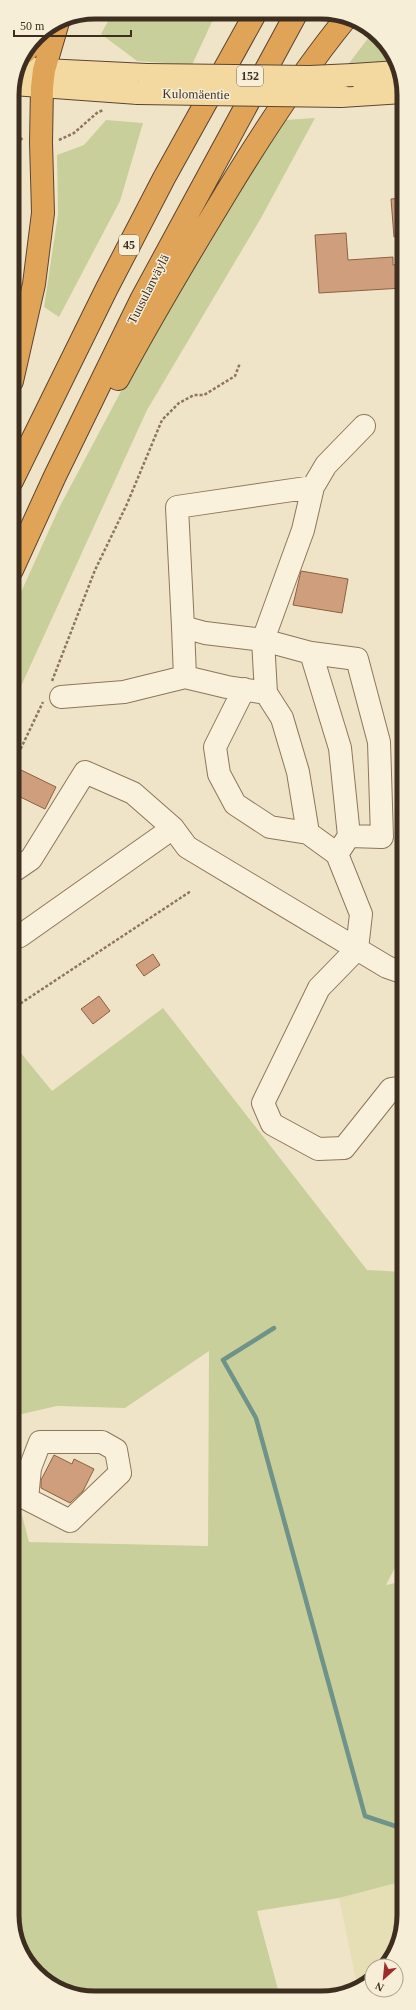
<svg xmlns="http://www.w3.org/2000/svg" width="416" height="2010" font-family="Georgia,serif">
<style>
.farmland{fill:#e6deb5}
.green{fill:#c9cf9b}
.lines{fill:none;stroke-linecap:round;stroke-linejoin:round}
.stream{stroke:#6f938a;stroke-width:4.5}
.building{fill:#cf9f7d;stroke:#8d5f41}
.minor-casing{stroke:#8d765c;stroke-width:24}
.major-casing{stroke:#5b4430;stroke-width:24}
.highway-casing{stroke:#5b4430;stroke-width:24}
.path{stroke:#8d765c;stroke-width:2.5;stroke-dasharray:3 2;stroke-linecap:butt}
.minor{stroke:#faf1dc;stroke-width:22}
.major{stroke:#f3d9a0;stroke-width:22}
.highway{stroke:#e0a458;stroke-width:22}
.major-bridge-casing{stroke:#5b4430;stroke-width:24;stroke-linecap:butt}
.major-bridge{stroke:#f3d9a0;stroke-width:22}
.labels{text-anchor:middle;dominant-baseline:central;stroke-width:3;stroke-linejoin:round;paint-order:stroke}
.shield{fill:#f7eed8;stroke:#756857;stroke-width:1}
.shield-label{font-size:12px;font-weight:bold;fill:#3d2e20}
.street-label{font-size:13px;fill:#3d2e20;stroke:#f7eed8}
.rim{fill:none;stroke:#3d2e20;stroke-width:5}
</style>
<rect width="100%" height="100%" fill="#f0e4c8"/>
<path class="farmland" d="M 404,1881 L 404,1921 L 398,1947 L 385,1966 L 372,1966 L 372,1978 L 357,1985 L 339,1898 Z"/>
<path class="green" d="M 113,12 L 216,13 L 192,65 L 137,61 L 101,34 Z
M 372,33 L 383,40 L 394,63 L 347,66 Z
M 315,118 L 261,218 L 147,410 L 12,706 L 12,612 L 60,506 L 153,331 L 285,120 Z
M 106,120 L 143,123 L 120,201 L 59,317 L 44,307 L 58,214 L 57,155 L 84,145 Z
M 163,1008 L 367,1270 L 404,1272 L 404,1550 L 386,1585 L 404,1581 L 404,1881 L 339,1898 L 257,1911 L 280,1997 L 78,1996 L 33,1970 L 13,1926 L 13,1480 L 29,1542 L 208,1546 L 209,1351 L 125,1408 L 57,1406 L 13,1416 L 12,1042 L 52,1091 Z"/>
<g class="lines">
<path class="stream" d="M 274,1328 L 223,1360 L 256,1418 L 365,1816 L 404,1829"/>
</g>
<path class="building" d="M 403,198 L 403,236 L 394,237 L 391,199 Z
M 346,233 L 348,260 L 393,257 L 393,265 L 403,264 L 403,288 L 319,293 L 315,235 Z
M 301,571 L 348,579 L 342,613 L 293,605 Z
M 19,769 L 56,787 L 45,809 L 12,793 L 12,782 Z
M 153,954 L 160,965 L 144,976 L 136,965 Z
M 99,996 L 110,1011 L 93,1024 L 81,1009 Z
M 54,1455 L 72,1464 L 74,1459 L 94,1469 L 83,1491 L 70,1503 L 41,1488 L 41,1480 Z"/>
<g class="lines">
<defs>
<path id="minor" d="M 183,627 L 205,633 L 263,640 L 311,653 L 357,659 L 379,742 L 382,837 L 349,836 L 337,854 L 308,833 L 298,772 L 282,718 L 266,693 L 227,687 L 185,677 Z
M 183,627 L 177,507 L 313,487
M 311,653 L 340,748 L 349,836
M 244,689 L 215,747 L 219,774 L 235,804 L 270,827 L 308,833
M 266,693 L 263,640 L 303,530 L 313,487 L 326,465 L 364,426
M 61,697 L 124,692 L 185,677
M 337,854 L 361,914 L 357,949 L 319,988 L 263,1103 L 272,1124 L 318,1149 L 344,1148 L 391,1089 L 404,1087
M 12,872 L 31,859 L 85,772 L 133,793 L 173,828 L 187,847 L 387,967 L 404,973
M 12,931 L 20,936 L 173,828
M 40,1442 L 102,1442 L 116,1450 L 120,1473 L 70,1521 L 27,1499 L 30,1468 Z"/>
<path id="major" d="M 17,67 L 44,70 L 147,75
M 353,75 L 398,72
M 13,84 L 138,93
M 341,96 L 403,92"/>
<path id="highway" d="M 25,52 L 42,33
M 118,379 C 152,316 189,254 226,193 C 263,132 302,72 347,17
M 12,381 L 34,284 L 43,213 L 41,142 L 42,87 L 44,70 L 58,22
M 12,481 L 106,290 L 164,178 L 255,14
M 12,570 L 55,476 L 141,300 L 296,14"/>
</defs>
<use href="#minor" class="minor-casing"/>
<use href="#major" class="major-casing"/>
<use href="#highway" class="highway-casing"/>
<path class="path" d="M 12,132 L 23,140
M 59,140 L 74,133 L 98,112 L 104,110
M 12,151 L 20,139
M 52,681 L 95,570 L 127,504 L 162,420 L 179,403 L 194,395 L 204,395 L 235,376 L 240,363
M 12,767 L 43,702
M 12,1009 L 191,891"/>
<use href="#minor" class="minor"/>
<use href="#major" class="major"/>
<use href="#highway" class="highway"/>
<defs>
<path id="major-bridge" d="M 147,75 L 310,77 L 353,75
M 138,93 L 341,96"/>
</defs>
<use href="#major-bridge" class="major-bridge-casing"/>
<use href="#major-bridge" class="major-bridge"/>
</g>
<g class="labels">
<g class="shield">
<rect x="237" y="66" width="26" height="20" rx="3"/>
<rect x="119" y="235" width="20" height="20" rx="3"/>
</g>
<g class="shield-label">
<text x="250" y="76">152</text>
<text x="129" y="245">45</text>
</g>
<g class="street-label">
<text transform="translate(196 94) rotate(1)">Kulomäentie</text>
<text transform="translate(148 289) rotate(-63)">Tuusulanväylä</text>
</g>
</g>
<path d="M0 0H416V2010H0ZM95 19H321A76 76 0 0 1 397 95V1915A76 76 0 0 1 321 1991H95A76 76 0 0 1 19 1915V95A76 76 0 0 1 95 19Z" fill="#f7eed8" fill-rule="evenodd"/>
<path class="rim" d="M95 19H321A76 76 0 0 1 397 95V1915A76 76 0 0 1 321 1991H95A76 76 0 0 1 19 1915V95A76 76 0 0 1 95 19Z"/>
<g transform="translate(384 1978) rotate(207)"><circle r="19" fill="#f7eed8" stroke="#ada18e"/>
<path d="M0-3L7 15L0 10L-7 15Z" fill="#9e2a2b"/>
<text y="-6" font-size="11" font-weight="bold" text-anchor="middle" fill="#3d2e20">N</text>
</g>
<path d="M14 30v6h117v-6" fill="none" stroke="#3d2e20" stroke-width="2"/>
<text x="20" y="30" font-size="12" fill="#3d2e20" stroke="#f7eed8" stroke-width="3" paint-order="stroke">50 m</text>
</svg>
